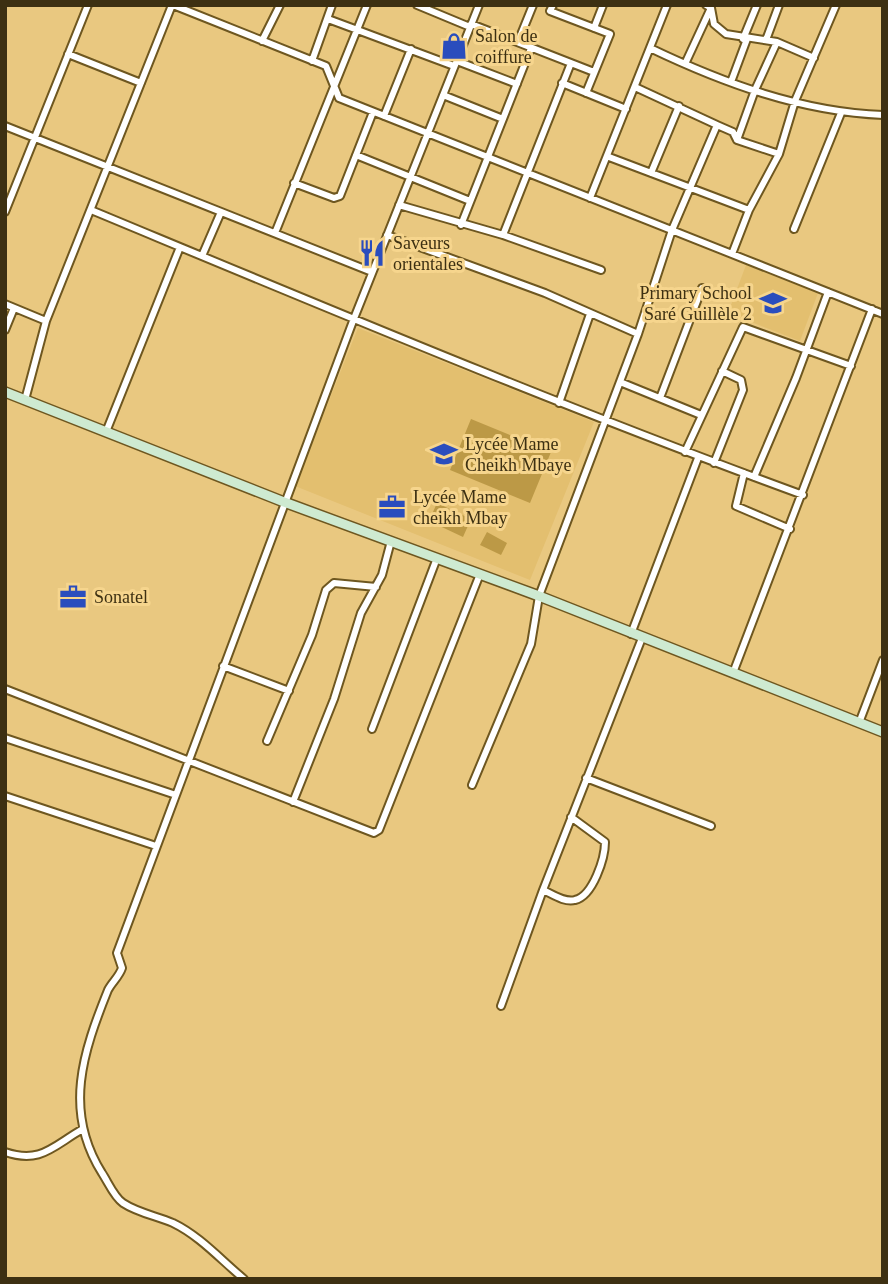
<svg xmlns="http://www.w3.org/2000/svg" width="888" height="1284" font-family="Georgia,serif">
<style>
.built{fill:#e3bf6f}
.green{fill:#bc9946}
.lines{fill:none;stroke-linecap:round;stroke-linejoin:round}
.minor-casing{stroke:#6e5720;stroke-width:10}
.secondary-casing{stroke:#6e5720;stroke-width:12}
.minor{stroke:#fff;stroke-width:6}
.secondary{stroke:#ceead1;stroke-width:9}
.labels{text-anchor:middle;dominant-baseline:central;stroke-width:6;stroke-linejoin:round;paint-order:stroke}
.poi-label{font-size:18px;fill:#3d3012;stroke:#f6d58d;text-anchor:start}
</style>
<rect width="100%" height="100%" fill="#e9c880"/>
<path class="built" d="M 746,265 L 818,293 L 800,341 L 728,313 Z
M 358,328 L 594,422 L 530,580 L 295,486 Z"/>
<path class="green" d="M 471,419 L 551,452 L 530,503 L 450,470 Z
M 437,503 L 471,519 L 463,537 L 429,521 Z
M 487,532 L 507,543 L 501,555 L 480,545 Z"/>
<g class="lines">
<defs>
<path id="minor" d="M 173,5 L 326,66 L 339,98 L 883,314
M 417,5 L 470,27
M 553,5 L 550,11 L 610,34 L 586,93
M 706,5 L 711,8 L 714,24 L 726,34 L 777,42 L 814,58
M 328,19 L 454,66
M 471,24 L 594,72
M 594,28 L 603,5
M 743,39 L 757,5
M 766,40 L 779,5
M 262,41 L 280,5
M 518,42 L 533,5
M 650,48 C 723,83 802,112 883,115
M 68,54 L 141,83
M 312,61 L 332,5
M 457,61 L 517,84
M 685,64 L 710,10
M 731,82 L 747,39
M 562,83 L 626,109
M 443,95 L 503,119
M 384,116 L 411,49
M 717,125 L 733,132 L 737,140 L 779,154
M 5,126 L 372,272
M 737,140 L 755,90 L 777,42
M 356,155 L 470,201
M 609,157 L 749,210
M 651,173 L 679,106
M 294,183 L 334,198 L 340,196 L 373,112
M 590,198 L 667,5
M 399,205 L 503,235 L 601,270
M 91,210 C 327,308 562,407 803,495
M 5,212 L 88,5
M 461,225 L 531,48
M 794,229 L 841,113
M 275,233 L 367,5
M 387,235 L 545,293 L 638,334
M 503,235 L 571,63
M 732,254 L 749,210 L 779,154 L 795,101 L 836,5
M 202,256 L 221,212
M 5,304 L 46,321
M 5,330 L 14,308
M 620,382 L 701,415
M 660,398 L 702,288
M 25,400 L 46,321 L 172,5
M 559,403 L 590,314
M 106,432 L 180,247
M 685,452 L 743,327 L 851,366
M 714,463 L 743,390 L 741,380 L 722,371
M 744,473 L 736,506 L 790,529
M 754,477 L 796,378 L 828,292
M 631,634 L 698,458
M 223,666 L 289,691
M 733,673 L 872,309
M 5,689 L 374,833 L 379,830 L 480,574
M 859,723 L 883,660
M 372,729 L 437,558
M 5,738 L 176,795
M 267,741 L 312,635 L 326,590 L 334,583 L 376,587
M 586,778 L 711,826
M 472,785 L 531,644 L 539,596 L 638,334 L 672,230 L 717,125 L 635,87
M 5,796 L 156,846
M 293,802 L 334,699 L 361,613 L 382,575 L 391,541
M 543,890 C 552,894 565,903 575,900 C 593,896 605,858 605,842 L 571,817
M 501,1006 L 543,890 L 642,638
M 5,1152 C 40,1164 52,1147 81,1130
M 244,1279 C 221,1260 200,1236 173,1223 C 157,1216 138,1213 123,1203 C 114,1197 108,1182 102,1173 C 63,1111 83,1052 108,990 C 112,982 119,977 122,968 L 117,953 L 353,321 L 479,5"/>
<path id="secondary" d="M 5,392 L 284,502 L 539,596 L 883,732"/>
</defs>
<use href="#minor" class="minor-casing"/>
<use href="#secondary" class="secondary-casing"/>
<use href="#minor" class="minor"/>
<use href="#secondary" class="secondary"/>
</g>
<defs>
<symbol id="shop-bare" viewBox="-9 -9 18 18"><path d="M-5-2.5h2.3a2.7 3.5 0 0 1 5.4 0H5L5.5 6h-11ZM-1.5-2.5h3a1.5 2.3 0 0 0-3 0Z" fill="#2a4dbd" stroke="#f6d58d" stroke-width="2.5" paint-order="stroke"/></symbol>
<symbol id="restaurant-bare" viewBox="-9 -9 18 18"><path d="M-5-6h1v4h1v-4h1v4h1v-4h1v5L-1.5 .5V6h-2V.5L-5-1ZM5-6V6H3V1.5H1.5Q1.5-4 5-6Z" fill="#2a4dbd" stroke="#f6d58d" stroke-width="2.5" paint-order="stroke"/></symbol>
<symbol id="school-bare" viewBox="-9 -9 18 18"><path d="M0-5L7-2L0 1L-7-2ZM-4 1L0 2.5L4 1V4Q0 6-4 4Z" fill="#2a4dbd" stroke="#f6d58d" stroke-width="2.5" paint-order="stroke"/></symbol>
<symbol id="office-bare" viewBox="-9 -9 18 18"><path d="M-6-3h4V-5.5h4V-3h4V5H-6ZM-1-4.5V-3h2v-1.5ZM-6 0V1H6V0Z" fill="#2a4dbd" stroke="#f6d58d" stroke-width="2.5" paint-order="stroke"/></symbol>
</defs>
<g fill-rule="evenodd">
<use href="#shop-bare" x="435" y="27" width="38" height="38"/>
<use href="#restaurant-bare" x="353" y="234" width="38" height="38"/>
<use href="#school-bare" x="754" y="284" width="38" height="38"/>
<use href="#school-bare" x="425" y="435" width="38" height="38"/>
<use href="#office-bare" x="373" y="488" width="38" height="38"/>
<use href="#office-bare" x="54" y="578" width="38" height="38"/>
</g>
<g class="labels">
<g class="poi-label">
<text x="475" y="36">Salon de<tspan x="475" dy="21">coiffure</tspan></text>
<text x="393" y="243">Saveurs<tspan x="393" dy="21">orientales</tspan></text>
<text x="752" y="293" text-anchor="end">Primary School<tspan x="752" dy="21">Saré Guillèle 2</tspan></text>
<text x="465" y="444">Lycée Mame<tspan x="465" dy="21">Cheikh Mbaye</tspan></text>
<text x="413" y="497">Lycée Mame<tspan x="413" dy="21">cheikh Mbay</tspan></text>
<text x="94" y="597">Sonatel</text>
</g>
</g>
<rect width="888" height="1284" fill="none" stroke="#3d3012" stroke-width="14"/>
</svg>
